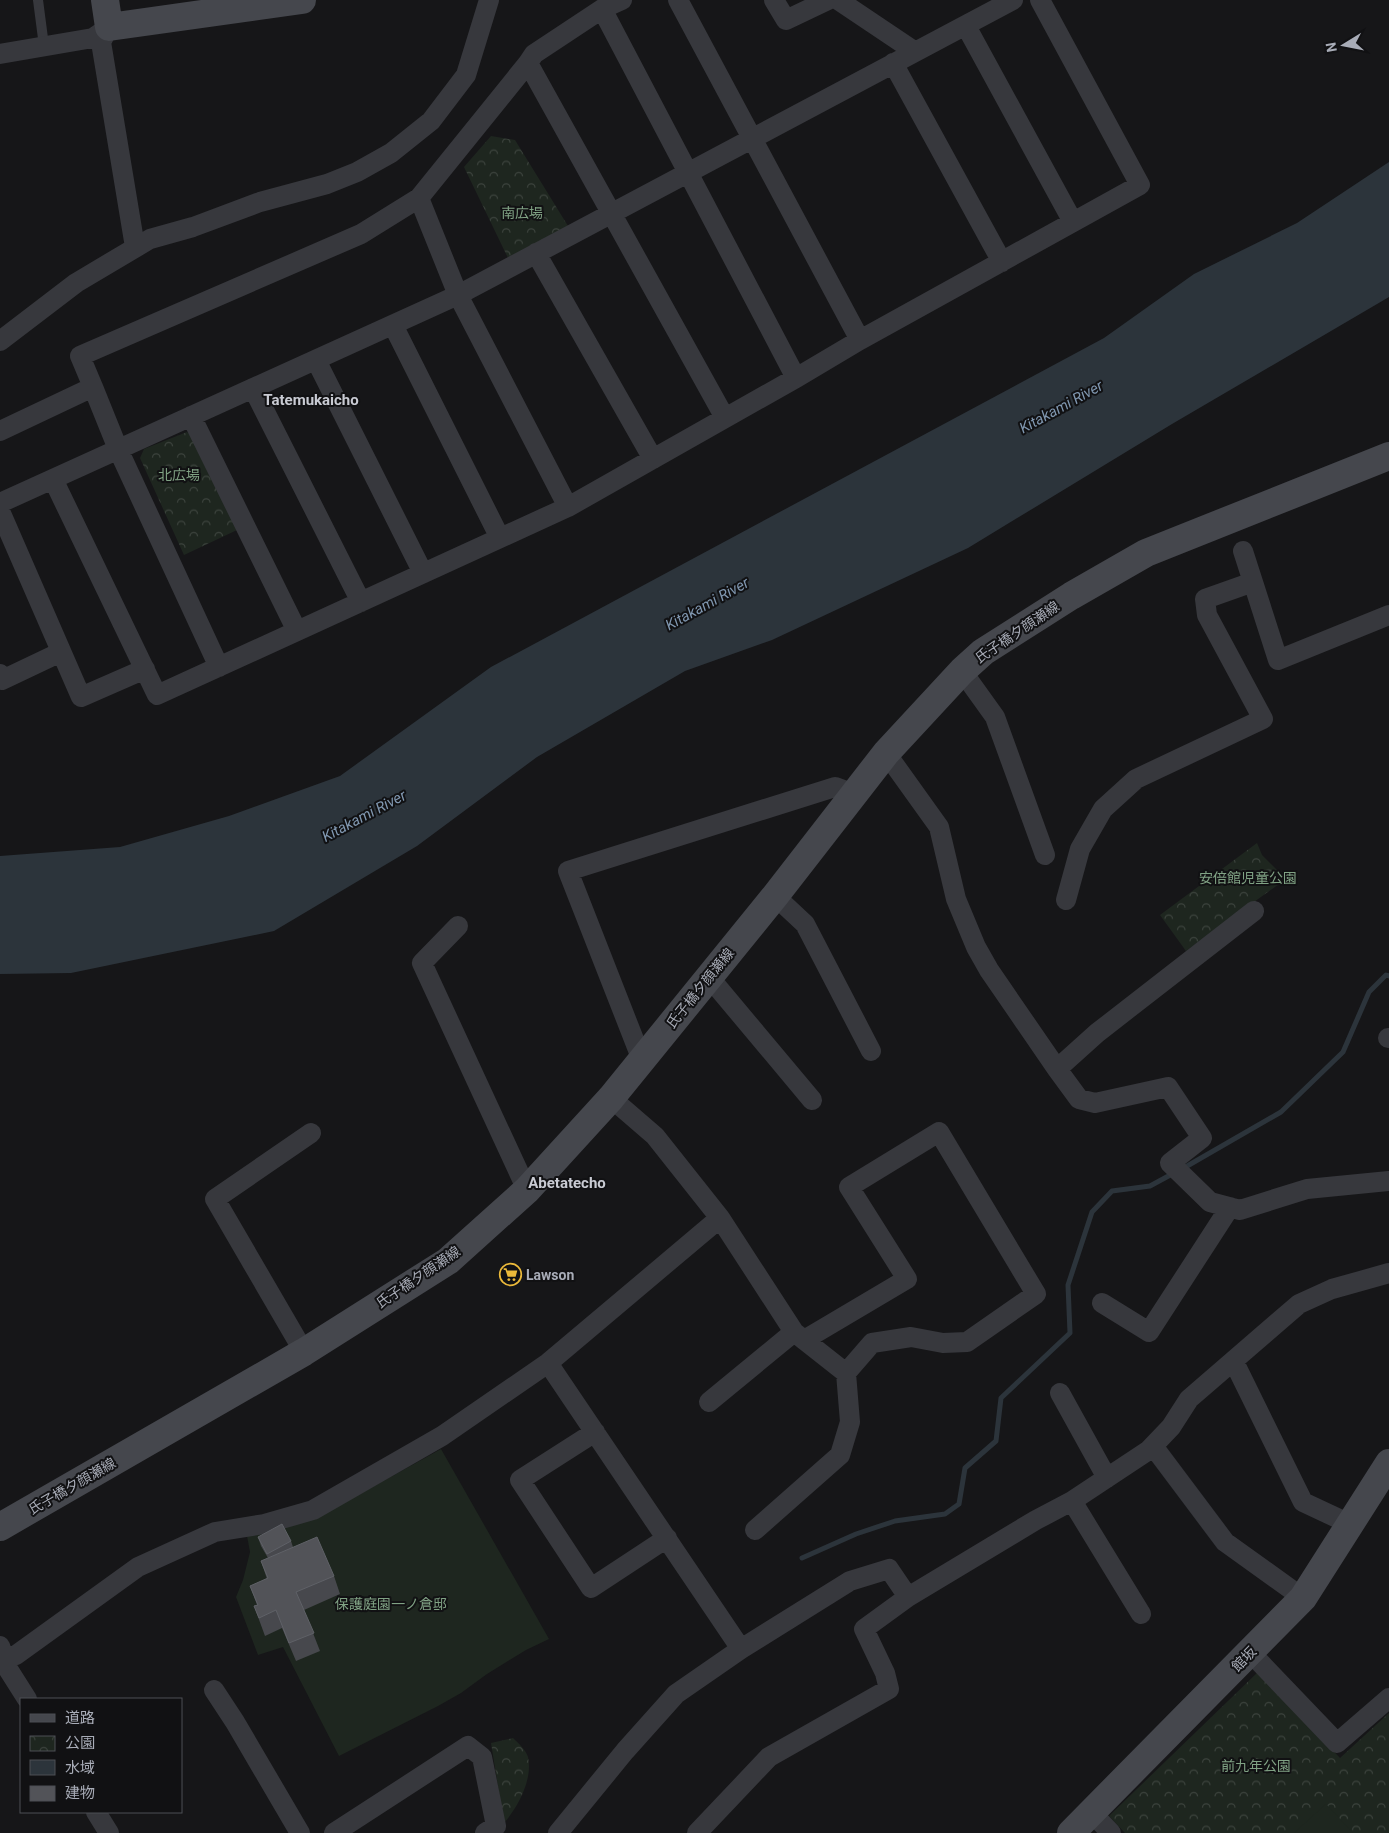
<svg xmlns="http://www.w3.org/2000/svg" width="1389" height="1833" font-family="Roboto,'Noto Sans JP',sans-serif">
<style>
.park{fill:url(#park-crowns)}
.garden{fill:#1e261f}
.water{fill:#2c343b}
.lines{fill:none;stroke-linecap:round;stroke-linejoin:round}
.stream{stroke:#2c343b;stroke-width:5}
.lane{stroke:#37383d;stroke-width:10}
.street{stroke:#37383d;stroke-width:20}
.secondary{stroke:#45474d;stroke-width:28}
.wall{fill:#47484d}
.building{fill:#525358;stroke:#5f6167}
.labels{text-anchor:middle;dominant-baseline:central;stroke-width:4;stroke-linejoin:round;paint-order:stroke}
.park-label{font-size:14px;fill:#80a284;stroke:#111113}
.street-label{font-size:14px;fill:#a8acb7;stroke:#111113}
.poi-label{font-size:14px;font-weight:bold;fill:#a8acb7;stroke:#111113;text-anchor:start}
.neighbourhood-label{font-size:15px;font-weight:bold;fill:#c9cbd3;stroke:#111113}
.water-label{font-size:15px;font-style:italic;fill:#8198b1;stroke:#111113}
</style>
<defs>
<pattern id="park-crowns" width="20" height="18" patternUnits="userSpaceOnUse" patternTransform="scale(1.25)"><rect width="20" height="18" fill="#1e261f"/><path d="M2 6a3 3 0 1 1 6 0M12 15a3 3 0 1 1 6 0" fill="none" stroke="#3c433d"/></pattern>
</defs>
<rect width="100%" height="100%" fill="#161618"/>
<path class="park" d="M 491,136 L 515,140 L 568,226 L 508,258 L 464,167 Z
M 187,432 L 194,437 L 237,530 L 184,555 L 140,458 L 144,449 Z
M 1257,843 L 1262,855 L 1286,879 L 1186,951 L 1160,915 Z
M 1258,1672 L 1340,1758 L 1389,1713 L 1389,1833 L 1125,1833 L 1109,1816 Z
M 513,1738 C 518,1743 526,1750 528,1757 C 533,1779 518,1807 504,1823 L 491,1743 Z"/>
<path class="garden" d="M 441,1449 L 549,1639 L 526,1650 L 487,1674 L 461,1693 L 438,1706 L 339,1756 L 283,1647 L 258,1655 L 236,1597 L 243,1580 L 250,1552 L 247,1536 L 360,1494 Z
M 1326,1804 L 1353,1833 L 1294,1833 Z"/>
<path class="water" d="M 1389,162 L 1389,297 L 1172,424 L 968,548 L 772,640 L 685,671 L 537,757 L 417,846 L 274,931 L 71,973 L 0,974 L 0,856 L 120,847 L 229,816 L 340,776 L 491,667 L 1104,338 L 1194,274 L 1297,223 Z"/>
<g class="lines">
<path class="stream" d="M 1182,1169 L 1281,1112 L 1343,1052 L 1369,992 L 1386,975 L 1389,976
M 802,1558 L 856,1534 L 895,1521 L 945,1514 L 959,1504 L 965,1468 L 996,1441 L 1001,1398 L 1070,1333 L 1068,1285 L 1092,1212 L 1112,1191 L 1150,1186 L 1174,1173"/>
<path class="lane" d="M 38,0 L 44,46"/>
<path class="street" d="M 678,0 L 860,340
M 774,0 L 786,20 L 828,0
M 838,0 L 914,51
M 602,9 L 796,378
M 966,26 L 1073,222
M 109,27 L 101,42 L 135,247
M 0,54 L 93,38 L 109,27
M 528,63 L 725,418
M 893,63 L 1002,262
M 419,198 L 458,295 L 568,507
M 536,253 L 653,459
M 393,325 L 500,538
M 0,341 L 76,283 L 150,239 L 193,227 L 260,202 L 327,184 L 357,172 L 391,153 L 431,121 L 466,75 L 489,0
M 316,360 L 423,573
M 93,387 L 80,356 L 361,234 L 419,198 L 528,63 L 534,54 L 602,9 L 622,0
M 253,388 L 361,602
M 191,416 L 297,631
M 0,431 L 93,387 L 118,449 L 219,667
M 53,479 L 157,695 L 568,507 L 796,378 L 860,340 L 1140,185 L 1040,0
M 0,503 L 458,295 L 1013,0
M 0,511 L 81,697 L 145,669
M 1243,551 L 1278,660 L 1389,615
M 962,671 L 995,717 L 1045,855
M 0,674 L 2,680 L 61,652
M 886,753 L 939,827 L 956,899 L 976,947 L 989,970 L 1057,1069 L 1097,1033 L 1254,911
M 775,896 L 805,924 L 871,1051
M 1066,900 L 1080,849 L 1103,809 L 1136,779 L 1263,719 L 1207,615 L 1205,599 L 1253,582
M 458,926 L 422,963 L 527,1190
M 709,977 L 812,1100
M 1388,1038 L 1389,1038
M 642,1060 L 568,871 L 835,787 L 854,794
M 1057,1069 L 1079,1099 L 1095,1103 L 1168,1087 L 1202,1138 L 1170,1163 L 1210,1202 L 1240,1210 L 1307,1189 L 1389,1181
M 720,1218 L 794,1332 L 846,1373
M 1102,1303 L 1149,1332 L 1230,1207
M 304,1352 L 215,1199 L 311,1133
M 1234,1362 L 1303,1502 L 1350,1524
M 548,1363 L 741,1649
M 1060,1393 L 1107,1478
M 709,1402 L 794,1332
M 595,1432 L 520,1480 L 591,1588 L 667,1538
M 1153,1446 L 1225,1542 L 1303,1598
M 1072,1501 L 1141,1614
M 755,1530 L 840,1455 L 850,1422 L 846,1373 L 872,1343 L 911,1337 L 943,1343 L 967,1342 L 1036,1294 L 939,1132 L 849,1187 L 907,1279 L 804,1340
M 0,1646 L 8,1669 L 27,1699
M 1250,1652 L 1337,1743 L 1389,1698
M 0,1659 L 16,1655 L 138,1567 L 215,1532 L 264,1524 L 313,1510 L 442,1436 L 548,1363 L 720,1218 L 655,1136 L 611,1098
M 214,1690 L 235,1722 L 300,1833
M 96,1812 L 109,1833
M 1092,1813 L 1111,1833
M 334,1833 L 468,1746 L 482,1757 L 496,1826 L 485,1833
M 558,1833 L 625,1751 L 676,1694 L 741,1649 L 850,1581 L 889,1569 L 908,1597
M 697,1833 L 769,1757 L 889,1689 L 885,1673 L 864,1629 L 908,1597 L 1036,1520 L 1072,1501 L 1149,1450 L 1171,1427 L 1189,1399 L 1299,1304 L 1332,1289 L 1389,1273"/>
<path class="secondary" d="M 105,0 L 109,27 L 302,0
M 0,1527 L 304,1352 L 448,1261 L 527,1190 L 611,1098 L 775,896 L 886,753 L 962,671 L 983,652 L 1071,596 L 1146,553 L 1389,456
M 1071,1833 L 1303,1598 L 1389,1463"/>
</g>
<path class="wall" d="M 258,1537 L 291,1541 L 293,1547 L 334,1576 L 340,1594 L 304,1610 L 320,1651 L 296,1661 L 282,1628 L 265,1636 L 254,1606 L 257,1605 L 250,1586 L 267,1579 L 261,1561 L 268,1558 L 261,1546 Z"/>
<path class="building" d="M 282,1524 L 291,1541 L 267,1554 L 258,1537 Z
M 317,1537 L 334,1576 L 296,1592 L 314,1633 L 289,1643 L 276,1610 L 259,1618 L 254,1606 L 258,1605 L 250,1586 L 268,1578 L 261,1561 Z"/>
<defs>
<symbol id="supermarket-ring" viewBox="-11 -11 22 22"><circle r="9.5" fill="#111113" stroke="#ebb93a" stroke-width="1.5"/><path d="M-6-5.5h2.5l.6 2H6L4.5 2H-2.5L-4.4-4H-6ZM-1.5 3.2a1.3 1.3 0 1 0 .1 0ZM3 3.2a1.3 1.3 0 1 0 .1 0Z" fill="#ebb93a"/></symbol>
</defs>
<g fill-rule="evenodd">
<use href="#supermarket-ring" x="498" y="1262" width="25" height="25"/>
</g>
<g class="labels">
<g class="park-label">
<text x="522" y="213">南広場</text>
<text x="179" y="475">北広場</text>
<text x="1248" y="878">安倍館児童公園</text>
<text x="391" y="1604">保護庭園一ノ倉邸</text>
<text x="1256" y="1766">前九年公園</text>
</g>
<g class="street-label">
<text transform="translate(1017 632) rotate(-34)">氏子橋夕顔瀬線</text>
<text transform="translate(700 988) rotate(-51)">氏子橋夕顔瀬線</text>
<text transform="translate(418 1277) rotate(-34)">氏子橋夕顔瀬線</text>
<text transform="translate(72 1486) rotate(-30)">氏子橋夕顔瀬線</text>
<text transform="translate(1244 1659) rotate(-46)">館坂</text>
</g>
<g class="poi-label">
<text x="526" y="1275">Lawson</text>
</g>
<g class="neighbourhood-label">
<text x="311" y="400">Tatemukaicho</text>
<text x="567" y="1183">Abetatecho</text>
</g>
<g class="water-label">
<text transform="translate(1061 407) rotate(-29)">Kitakami River</text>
<text transform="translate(707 604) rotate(-29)">Kitakami River</text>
<text transform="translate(364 816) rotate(-28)">Kitakami River</text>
</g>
</g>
<rect x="20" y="1698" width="162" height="115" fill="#111113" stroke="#4d4f55"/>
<rect x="30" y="1714" width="25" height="8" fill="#45474d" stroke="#4d4f55"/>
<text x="65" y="1723" font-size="15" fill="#a8acb7">道路</text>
<rect x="30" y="1736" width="25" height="15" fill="url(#park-crowns)" stroke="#4d4f55"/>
<text x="65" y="1748" font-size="15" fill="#a8acb7">公園</text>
<rect x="30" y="1760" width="25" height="15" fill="#2c343b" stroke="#4d4f55"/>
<text x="65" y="1773" font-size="15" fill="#a8acb7">水域</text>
<rect x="30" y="1786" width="25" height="15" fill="#525358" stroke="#4d4f55"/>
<text x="65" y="1798" font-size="15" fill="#a8acb7">建物</text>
<g transform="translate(1344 45) rotate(260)" stroke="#111113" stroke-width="4" paint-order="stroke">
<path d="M0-4L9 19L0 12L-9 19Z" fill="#a8acb7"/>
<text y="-8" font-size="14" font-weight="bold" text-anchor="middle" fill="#a8acb7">N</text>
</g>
</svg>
